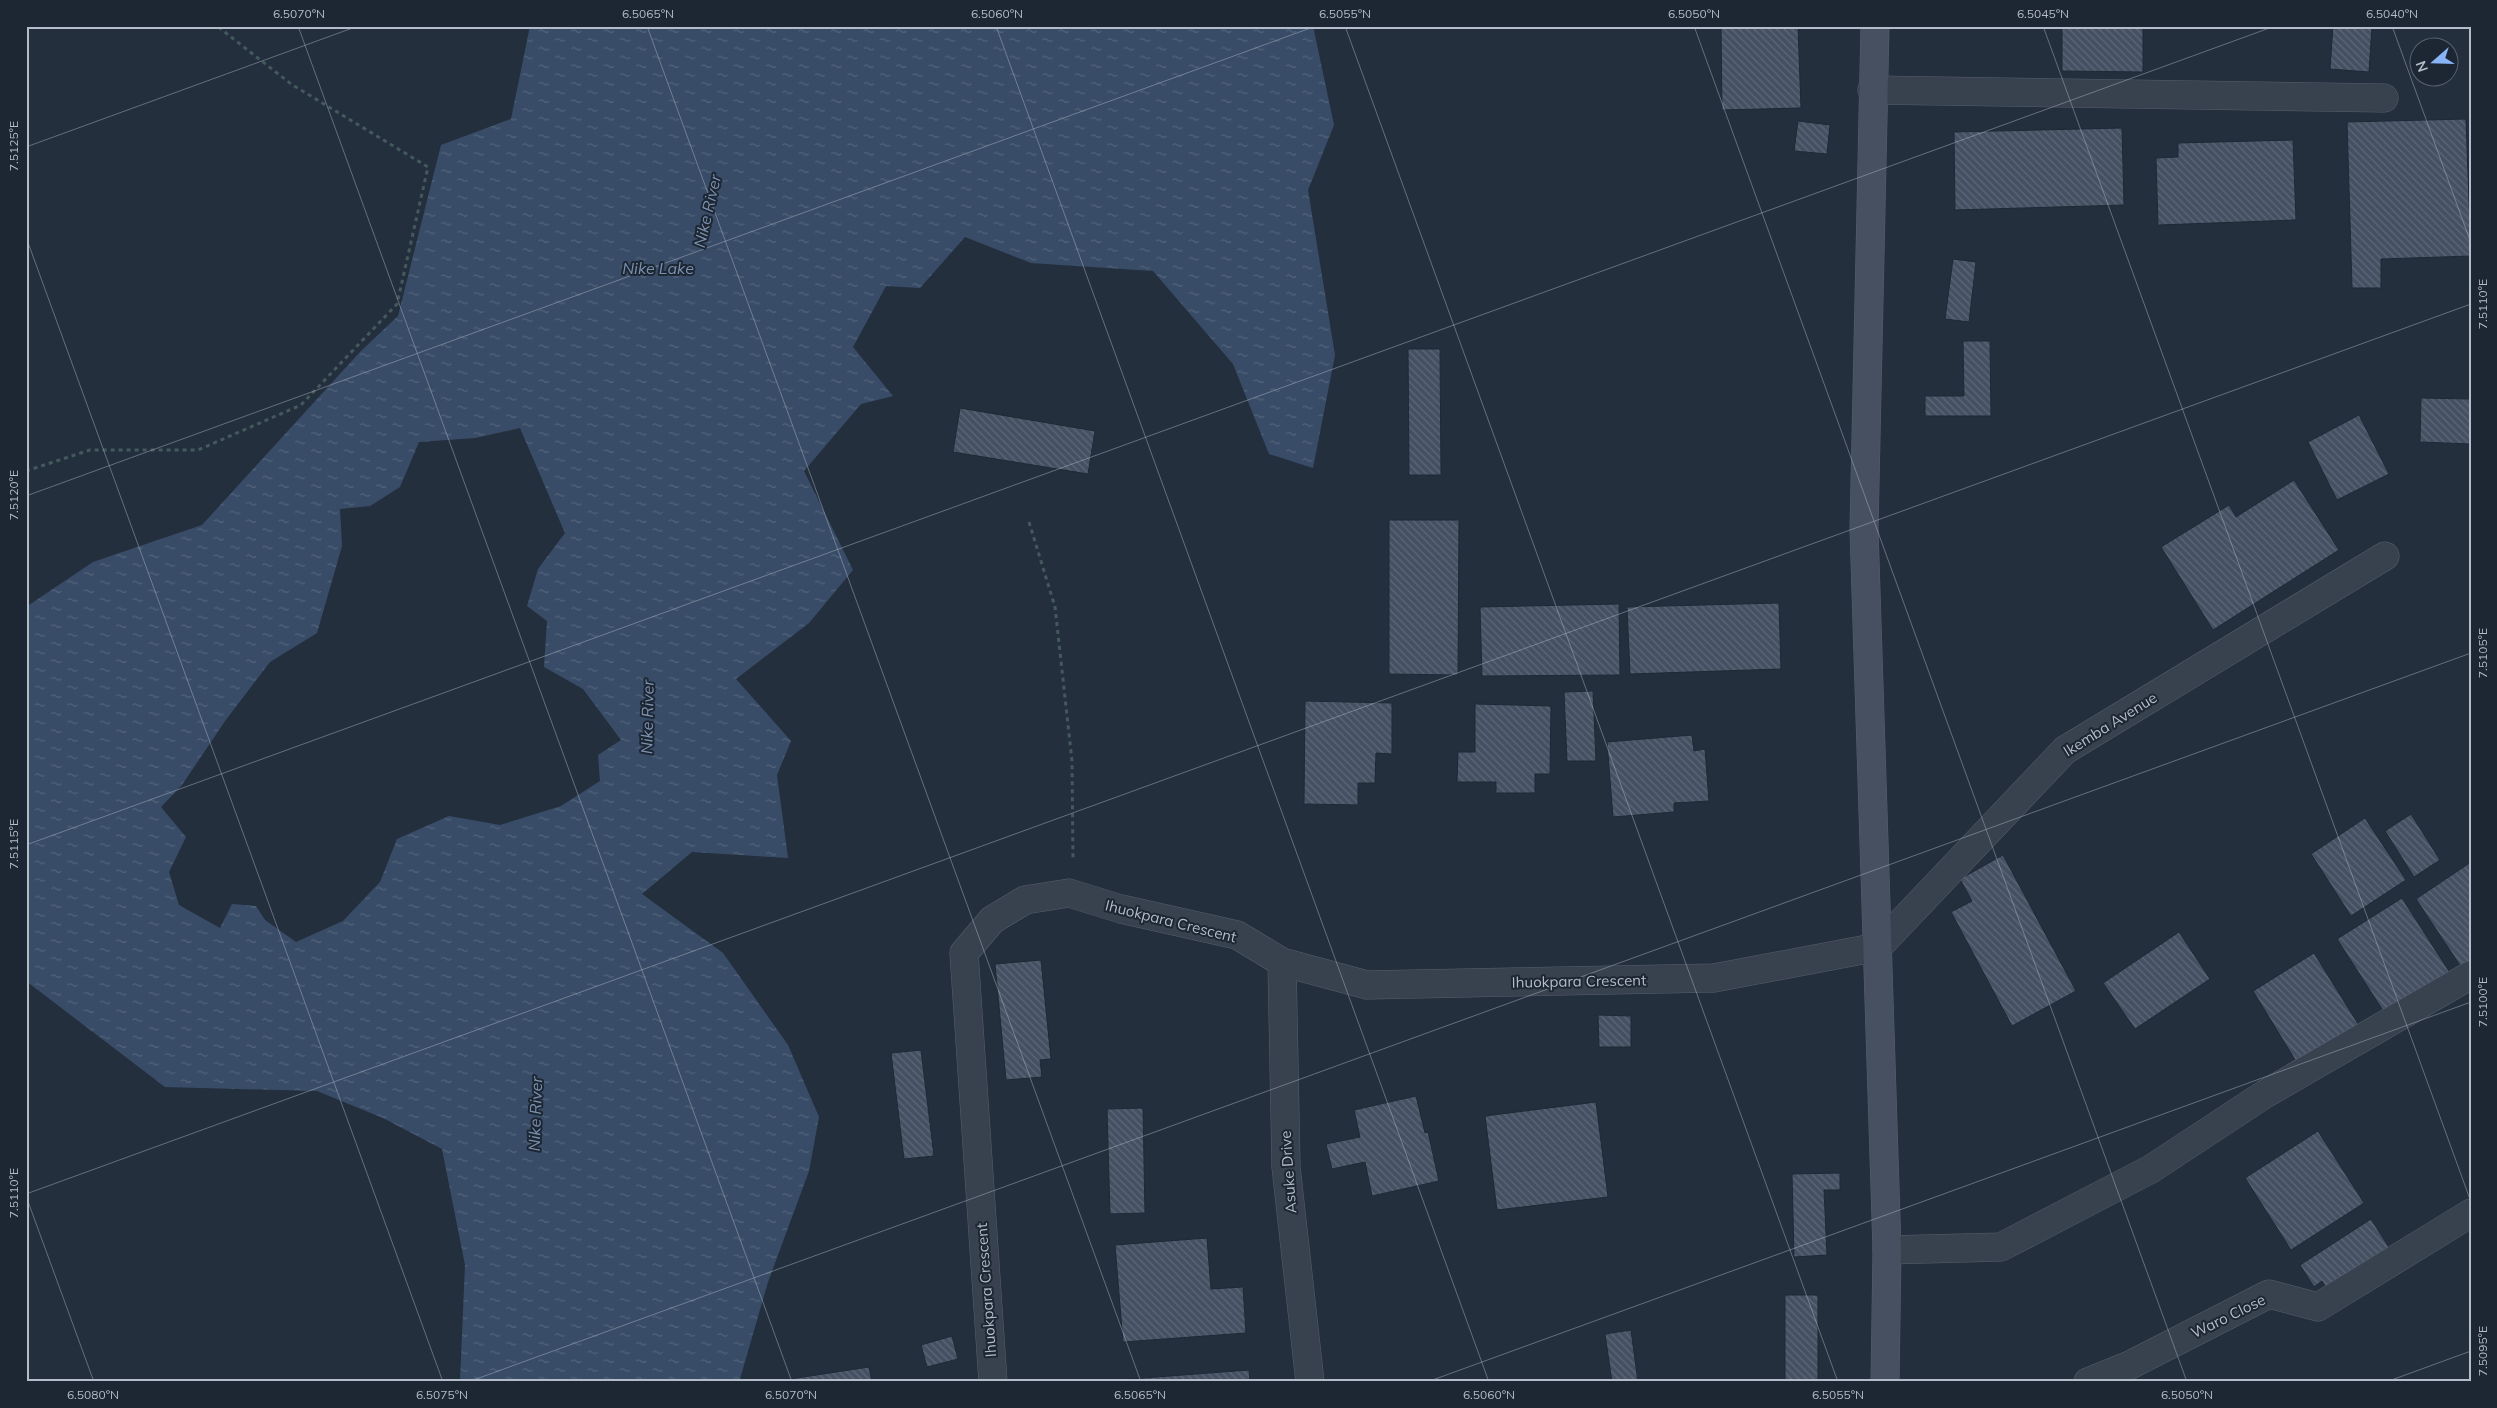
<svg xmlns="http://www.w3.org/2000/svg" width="2497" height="1408" font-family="Mulish,sans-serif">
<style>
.water{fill:url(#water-ripples);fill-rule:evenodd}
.building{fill:url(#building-back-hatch);stroke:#1f2835}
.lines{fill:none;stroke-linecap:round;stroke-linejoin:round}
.street-casing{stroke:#565f6c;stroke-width:29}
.secondary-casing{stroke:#565f6c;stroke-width:29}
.path{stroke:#44595c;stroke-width:3;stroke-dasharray:4 4;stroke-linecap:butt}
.street{stroke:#38414e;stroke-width:28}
.secondary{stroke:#465061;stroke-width:28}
.ticks{fill:none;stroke:#b4bcc9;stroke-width:1;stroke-opacity:0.45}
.labels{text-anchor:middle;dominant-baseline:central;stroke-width:4;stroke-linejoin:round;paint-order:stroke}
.street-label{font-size:15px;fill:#b4bcc9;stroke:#1d2633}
.water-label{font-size:16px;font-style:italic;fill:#7c92b1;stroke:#1d2633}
.neatline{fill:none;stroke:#b4bcc9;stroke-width:2}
.ticks-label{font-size:12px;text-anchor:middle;fill:#b4bcc9}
</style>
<defs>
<pattern id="water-ripples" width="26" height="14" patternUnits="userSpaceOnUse" patternTransform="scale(1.25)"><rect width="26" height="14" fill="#394c67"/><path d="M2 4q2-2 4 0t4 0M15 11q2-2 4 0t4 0" fill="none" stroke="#53647b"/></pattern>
<pattern id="building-back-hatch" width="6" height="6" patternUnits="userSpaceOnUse" patternTransform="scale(1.25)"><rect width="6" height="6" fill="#455162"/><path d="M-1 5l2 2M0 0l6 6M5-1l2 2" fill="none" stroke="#5d6877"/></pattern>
</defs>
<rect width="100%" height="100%" fill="#242f3e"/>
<path class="water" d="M 530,26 L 1313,26 L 1334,125 L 1308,190 L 1335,355 L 1313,468 L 1269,454 L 1233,364 L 1153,271 L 1031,263 L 965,237 L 920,288 L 886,286 L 853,347 L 893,396 L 861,404 L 804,471 L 853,570 L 809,623 L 736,679 L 791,741 L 777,775 L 788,858 L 692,852 L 642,894 L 723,953 L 788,1045 L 819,1117 L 809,1171 L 768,1282 L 740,1379 L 733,1382 L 460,1382 L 465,1265 L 442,1149 L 383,1118 L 317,1091 L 165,1087 L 26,981 L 26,607 L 93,562 L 202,525 L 360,352 L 398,316 L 441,145 L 511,119 ZM 520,428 L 565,533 L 538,569 L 527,606 L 547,621 L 544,667 L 583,689 L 621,740 L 598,755 L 600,781 L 561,806 L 500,825 L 449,816 L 397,839 L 380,882 L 343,921 L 296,942 L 265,920 L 256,906 L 232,904 L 220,928 L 179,905 L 169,872 L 186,837 L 161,807 L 182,785 L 225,721 L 270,662 L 317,633 L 342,546 L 340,509 L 370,506 L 400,487 L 419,442 L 475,438 Z"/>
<path class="building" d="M 1721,26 L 1798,26 L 1801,108 L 1722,110 Z
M 2062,26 L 2143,26 L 2143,72 L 2062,71 Z
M 2333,26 L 2372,26 L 2369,72 L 2330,69 Z
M 2466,119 L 2471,256 L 2381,259 L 2381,288 L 2352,288 L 2347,122 Z
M 1798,121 L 1830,125 L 1827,154 L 1794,151 Z
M 2122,128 L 2124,205 L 1955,210 L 1954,132 Z
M 2293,140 L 2296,220 L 2158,225 L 2156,158 L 2178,157 L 2178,143 Z
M 1953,259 L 1976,262 L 1969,322 L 1945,319 Z
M 1963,341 L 1990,341 L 1991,416 L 1925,416 L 1925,396 L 1964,396 Z
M 1408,349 L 1440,349 L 1441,475 L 1409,475 Z
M 2421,398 L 2471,399 L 2471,444 L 2420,442 Z
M 960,408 L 1095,431 L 1088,474 L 953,452 Z
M 2359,415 L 2389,474 L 2337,500 L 2308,442 Z
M 2294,480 L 2339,550 L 2213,630 L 2161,547 L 2229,505 L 2236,517 Z
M 1389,520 L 1459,520 L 1458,675 L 1389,674 Z
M 1779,603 L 1781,669 L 1630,674 L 1627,607 Z
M 1619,604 L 1620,675 L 1482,676 L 1480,607 Z
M 1593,691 L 1596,761 L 1567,761 L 1564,692 Z
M 1305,701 L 1392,703 L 1392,754 L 1376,753 L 1375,783 L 1358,783 L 1358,805 L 1304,804 Z
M 1475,704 L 1551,706 L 1550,774 L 1535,774 L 1535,793 L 1496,793 L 1496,782 L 1457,782 L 1458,752 L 1475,752 Z
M 1692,735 L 1694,751 L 1705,749 L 1709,801 L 1674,803 L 1674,812 L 1613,817 L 1607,742 Z
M 2411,814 L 2440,860 L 2414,877 L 2385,831 Z
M 2365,818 L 2406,880 L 2351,916 L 2311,854 Z
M 2003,855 L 2076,991 L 2012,1026 L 1951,912 L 1972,901 L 1960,879 Z
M 2471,862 L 2471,982 L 2416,899 Z
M 2402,898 L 2463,993 L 2398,1034 L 2337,939 Z
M 2179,932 L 2210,979 L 2135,1029 L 2103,983 Z
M 2314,953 L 2370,1043 L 2308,1081 L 2253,991 Z
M 1041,960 L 1051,1059 L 1040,1060 L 1042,1077 L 1006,1080 L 995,964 Z
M 1598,1015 L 1631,1016 L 1631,1047 L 1599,1047 Z
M 921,1050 L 934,1156 L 904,1159 L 891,1053 Z
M 1416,1096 L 1425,1133 L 1428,1132 L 1439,1181 L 1372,1196 L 1365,1162 L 1332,1169 L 1326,1144 L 1360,1137 L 1354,1110 Z
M 1596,1102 L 1608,1197 L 1497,1210 L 1485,1116 Z
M 1143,1108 L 1145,1213 L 1110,1214 L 1107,1109 Z
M 2318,1131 L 2364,1203 L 2291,1250 L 2245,1178 Z
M 1840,1173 L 1840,1190 L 1824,1190 L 1827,1255 L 1794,1257 L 1792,1174 Z
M 2371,1219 L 2397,1260 L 2334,1301 L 2322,1281 L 2314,1287 L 2300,1265 Z
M 1207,1238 L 1211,1289 L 1243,1287 L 1246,1333 L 1123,1342 L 1115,1245 Z
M 1785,1295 L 1818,1295 L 1818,1382 L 1785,1382 Z
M 1631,1330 L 1638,1382 L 1612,1382 L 1605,1334 Z
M 952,1336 L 958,1359 L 927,1367 L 921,1345 Z
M 869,1367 L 872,1382 L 790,1382 L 790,1379 Z
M 1249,1370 L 1250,1382 L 1091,1382 Z"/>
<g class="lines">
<defs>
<path id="street" d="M 1872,90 L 2384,98
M 1282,962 L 1286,1167 L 1310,1382
M 1887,1250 L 2001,1247 L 2151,1169 L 2265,1094 L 2471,975
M 993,1382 L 964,953 L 992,920 L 1025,900 L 1069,893 L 1121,909 L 1237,935 L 1282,962 L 1367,985 L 1714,978 L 1878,947 L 2065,750 L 2385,556
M 2088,1382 L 2130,1365 L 2269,1294 L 2318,1307 L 2471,1213"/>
<path id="secondary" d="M 1875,26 L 1864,529 L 1887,1250 L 1885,1382"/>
</defs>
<use href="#street" class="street-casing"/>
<use href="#secondary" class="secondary-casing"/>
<path class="path" d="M 26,471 L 90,450 L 198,450 L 301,405 L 397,304 L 428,167 L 291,84 L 217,26
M 1029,522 L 1055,607 L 1072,761 L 1073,860"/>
<use href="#street" class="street"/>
<use href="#secondary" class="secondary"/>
</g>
<path class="ticks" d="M 298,26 L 792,1382M 647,26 L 1141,1382M 996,26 L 1489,1382M 1345,26 L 1838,1382M 1694,26 L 2187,1382M 2043,26 L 2471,1202M 2392,26 L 2471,243M 26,147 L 358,26M 26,237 L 443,1382M 26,496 L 1316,26M 26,845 L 2275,26M 26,1194 L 2471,304M 26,1196 L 94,1382M 468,1382 L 2471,653M 1427,1382 L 2471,1002M 2386,1382 L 2471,1351"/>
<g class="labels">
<g class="street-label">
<text transform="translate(2110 724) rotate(-32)">Ikemba Avenue</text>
<text transform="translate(1171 921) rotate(14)">Ihuokpara Crescent</text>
<text transform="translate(1579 981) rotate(-1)">Ihuokpara Crescent</text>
<text transform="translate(1288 1172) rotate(-94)">Asuke Drive</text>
<text transform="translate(986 1290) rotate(-94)">Ihuokpara Crescent</text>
<text transform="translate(2228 1316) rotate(-26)">Waro Close</text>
</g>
<g class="water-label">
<text transform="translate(707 211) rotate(-77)">Nike River</text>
<text x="658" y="268">Nike Lake</text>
<text transform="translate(647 717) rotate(-89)">Nike River</text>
<text transform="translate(535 1114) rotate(-88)">Nike River</text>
</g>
</g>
<rect width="2497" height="1408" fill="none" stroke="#1d2633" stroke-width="55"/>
<g transform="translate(2434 62) rotate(250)"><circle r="24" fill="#1d2633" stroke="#59626f"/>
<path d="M0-4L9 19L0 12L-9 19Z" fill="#8ab4f8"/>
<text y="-8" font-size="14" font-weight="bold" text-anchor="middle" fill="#b4bcc9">N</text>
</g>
<rect x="28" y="28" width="2442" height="1352" class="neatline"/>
<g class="ticks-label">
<text x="299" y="18">6.5070°N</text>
<text x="648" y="18">6.5065°N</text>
<text x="997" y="18">6.5060°N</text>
<text x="1345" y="18">6.5055°N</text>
<text x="1694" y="18">6.5050°N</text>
<text x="2043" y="18">6.5045°N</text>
<text x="2392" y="18">6.5040°N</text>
<text transform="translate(14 146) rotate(-90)" y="4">7.5125°E</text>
<text transform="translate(2483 304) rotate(-90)" y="4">7.5110°E</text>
<text transform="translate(14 495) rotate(-90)" y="4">7.5120°E</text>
<text transform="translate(2483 653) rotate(-90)" y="4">7.5105°E</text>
<text transform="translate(14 844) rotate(-90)" y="4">7.5115°E</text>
<text transform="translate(2483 1002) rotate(-90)" y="4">7.5100°E</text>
<text transform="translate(14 1193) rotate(-90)" y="4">7.5110°E</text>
<text transform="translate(2483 1351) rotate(-90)" y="4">7.5095°E</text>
<text x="93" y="1399">6.5080°N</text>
<text x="442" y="1399">6.5075°N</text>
<text x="791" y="1399">6.5070°N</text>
<text x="1140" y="1399">6.5065°N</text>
<text x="1489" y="1399">6.5060°N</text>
<text x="1838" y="1399">6.5055°N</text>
<text x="2187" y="1399">6.5050°N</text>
</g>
</svg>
